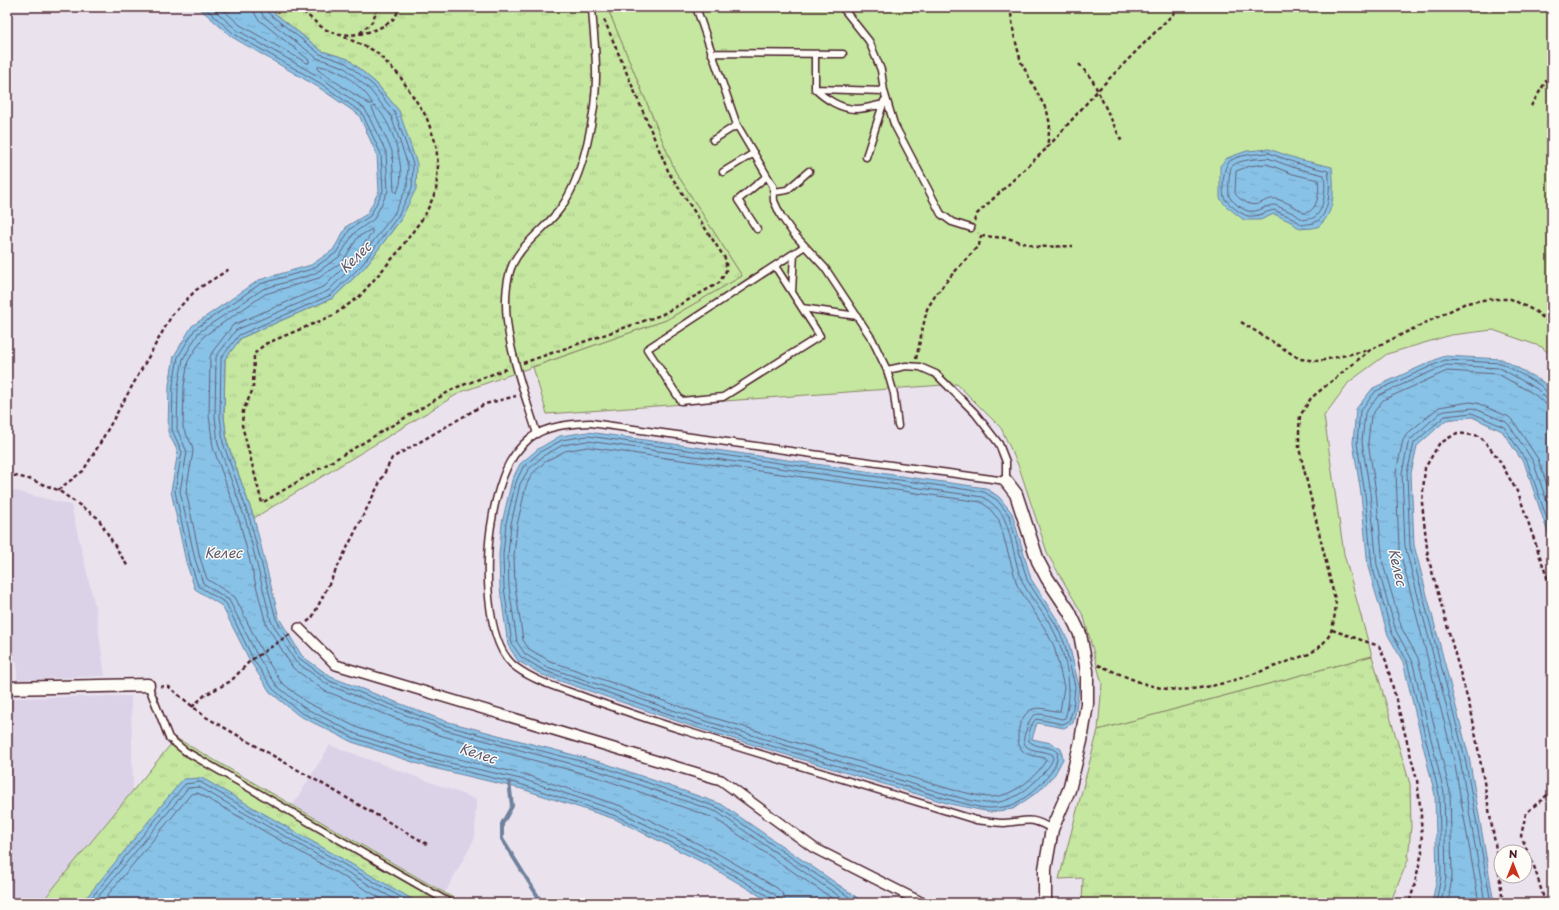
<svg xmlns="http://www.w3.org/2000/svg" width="1559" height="910" font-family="'Playpen Sans',sans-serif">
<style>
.built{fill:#dcd2e8}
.grass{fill:#c5e7a0;stroke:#888366}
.park{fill:url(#park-tufts);stroke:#888366}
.water{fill:url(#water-ripples);stroke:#6f819c}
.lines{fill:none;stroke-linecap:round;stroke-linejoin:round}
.shore{stroke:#636076;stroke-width:1}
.stream{stroke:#6f819c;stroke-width:4}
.service-casing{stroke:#4a1f2b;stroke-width:9}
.pedestrian-casing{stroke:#4a1f2b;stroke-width:12}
.minor-casing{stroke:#4a1f2b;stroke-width:15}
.path{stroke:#4a1f2b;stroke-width:2.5;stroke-dasharray:4 3;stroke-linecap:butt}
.service{stroke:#fdfcf7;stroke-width:6}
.pedestrian{stroke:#fdfcf7;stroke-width:9}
.minor{stroke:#fdfcf7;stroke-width:12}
.labels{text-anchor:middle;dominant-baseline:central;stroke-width:3;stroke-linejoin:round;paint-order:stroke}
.water-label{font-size:14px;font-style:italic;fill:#60586d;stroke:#fdfcf7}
</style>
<defs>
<pattern id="park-tufts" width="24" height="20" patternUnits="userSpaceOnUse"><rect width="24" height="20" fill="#c5e7a0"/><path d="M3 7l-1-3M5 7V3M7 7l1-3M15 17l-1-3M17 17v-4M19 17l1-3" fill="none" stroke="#abc68a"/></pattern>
<pattern id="water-ripples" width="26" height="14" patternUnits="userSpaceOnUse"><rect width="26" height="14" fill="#88c2e7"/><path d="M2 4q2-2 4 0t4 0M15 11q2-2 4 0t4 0" fill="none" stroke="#77a6c6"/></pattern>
</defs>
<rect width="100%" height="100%" fill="#eae3ee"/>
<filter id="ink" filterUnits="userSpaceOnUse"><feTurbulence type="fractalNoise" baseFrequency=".025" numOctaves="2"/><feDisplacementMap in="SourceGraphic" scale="8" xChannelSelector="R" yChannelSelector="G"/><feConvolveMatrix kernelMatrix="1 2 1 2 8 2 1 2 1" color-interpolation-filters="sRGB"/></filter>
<g filter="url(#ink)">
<path class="built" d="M 7,489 L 71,505 L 96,611 L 105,676 L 17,680 L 17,662 L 7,662 Z
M 131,696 L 133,791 L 41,903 L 7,903 L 7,698 Z
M 330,745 L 476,799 L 475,838 L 445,893 L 293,805 Z"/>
<path class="grass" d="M 607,7 L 1552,7 L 1552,357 L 1542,347 L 1493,330 L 1451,335 L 1387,354 L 1349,382 L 1324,416 L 1344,554 L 1372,656 L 1098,730 L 1102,684 L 1084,617 L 1048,555 L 1019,467 L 1001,428 L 957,384 L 547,414 L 533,367 L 666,320 L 742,276 L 675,171 Z"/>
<path class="park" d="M 267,7 L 607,7 L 675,171 L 742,276 L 666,320 L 461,392 L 254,518 L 227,442 L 224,416 L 225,359 L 241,338 L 333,298 L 365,267 L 401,219 L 399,111 L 377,84 L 348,59 L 322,51 Z
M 1372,656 L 1410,784 L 1411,826 L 1408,860 L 1390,903 L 1082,903 L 1083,878 L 1059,879 L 1098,730 Z
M 176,738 L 462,903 L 41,903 Z"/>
<path class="water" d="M 198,7 L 267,7 L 322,51 L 348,59 L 377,84 L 399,111 L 417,164 L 416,189 L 401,219 L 365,267 L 333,298 L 241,338 L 225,359 L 224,416 L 227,442 L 254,518 L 279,618 L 302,656 L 331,677 L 445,721 L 604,763 L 721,804 L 865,903 L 772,903 L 708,865 L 615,819 L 522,789 L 425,766 L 352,742 L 298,715 L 270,692 L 250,661 L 222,606 L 195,589 L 186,562 L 171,491 L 178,452 L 168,432 L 169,385 L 174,356 L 192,326 L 259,280 L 311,265 L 333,250 L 347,226 L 367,214 L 379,191 L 377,155 L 359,115 L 318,87 L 232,37 Z
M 1269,149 L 1297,159 L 1332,167 C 1334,187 1336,212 1319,226 C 1314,229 1306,228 1300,229 L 1291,222 L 1274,214 L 1260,220 L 1244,220 L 1226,206 L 1220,198 L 1220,166 L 1227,158 L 1247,151 Z
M 1444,356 L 1502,359 L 1543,382 L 1552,392 L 1552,545 L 1525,465 L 1502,431 L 1472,417 L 1446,420 L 1417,446 L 1411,473 L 1414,545 L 1469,757 L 1494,903 L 1432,903 L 1437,877 L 1435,795 L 1403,662 L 1388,635 L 1368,567 L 1361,494 L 1353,443 L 1356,409 L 1373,388 Z
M 588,432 L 986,488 L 999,497 L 1012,513 L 1031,579 L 1058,621 L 1068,640 L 1079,686 L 1076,710 L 1073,723 L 1064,728 L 1037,723 L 1032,739 L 1051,743 L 1061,749 L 1063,759 L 1055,774 L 1039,791 L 1013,809 L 990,812 L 950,804 L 694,727 L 543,675 L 518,661 L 508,645 L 500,588 L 499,555 L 502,523 L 512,480 L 520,464 L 538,449 L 560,436 Z
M 202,778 L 419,903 L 82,903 L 183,779 Z"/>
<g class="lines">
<path class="shore" d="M 204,7 L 234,34 L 320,83 L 362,113 L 381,154 L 383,191 L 370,216 L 350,229 L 336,253 L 312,269 L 260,284 L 195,329 L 178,357 L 173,385 L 172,430 L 182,452 L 175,491 L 190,561 L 198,586 L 226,603 L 253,659 L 273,689 L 300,712 L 354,738 L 426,762 L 523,785 L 616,816 L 710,861 L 771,898 L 774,903
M 211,7 L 237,30 L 323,79 L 365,109 L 386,152 L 388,191 L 374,219 L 354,233 L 339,257 L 314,274 L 263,289 L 199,332 L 183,359 L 178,386 L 177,429 L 187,452 L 180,491 L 195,559 L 203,583 L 229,600 L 258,657 L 277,686 L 303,707 L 356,734 L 428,758 L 525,780 L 618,811 L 712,857 L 774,894 L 778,898 L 779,903
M 220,7 L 240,25 L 307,63 L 309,63 L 309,60 L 258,19 L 255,14 L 254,7
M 260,7 L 261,11 L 263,16 L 317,58 L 344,67 L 370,90 L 391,116 L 408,165 L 407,187 L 394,214 L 358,261 L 328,291 L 236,330 L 216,357 L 215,416 L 218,444 L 246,521 L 271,621 L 295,661 L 328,685 L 442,729 L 602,772 L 717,812 L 849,903
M 265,7 L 267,12 L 320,54 L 346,63 L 374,86 L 395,113 L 413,164 L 412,188 L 398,216 L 362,265 L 331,295 L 239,335 L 221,358 L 220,416 L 223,443 L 250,520 L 276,619 L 299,658 L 330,681 L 443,725 L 603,767 L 719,808 L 858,903
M 320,66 C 327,68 335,69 341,73 C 349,77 371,96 372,104 L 369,104 L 318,70 L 318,67 Z
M 374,106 C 391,116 410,176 396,193 L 394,191 L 392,151 L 372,108 Z
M 1269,153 L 1296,163 L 1328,171 C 1331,185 1330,217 1314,223 C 1310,224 1305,224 1302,225 L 1293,218 L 1274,210 C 1264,212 1259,217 1248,216 C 1242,215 1226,203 1224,197 C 1222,190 1223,165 1230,161 C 1239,154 1258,154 1269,153 Z
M 1268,158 L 1295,168 L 1324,175 C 1326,186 1325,212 1313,218 C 1310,219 1305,219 1303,220 L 1295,214 L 1275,205 C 1265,205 1259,213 1248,211 C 1243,210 1231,201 1229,196 C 1228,191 1229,168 1232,166 C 1240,159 1258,159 1268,158 Z
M 1267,164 L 1293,174 L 1318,180 C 1320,191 1318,212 1304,213 C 1297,208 1286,201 1276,199 C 1263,197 1258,211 1244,201 C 1240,199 1237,197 1235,193 L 1236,171 L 1250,166 Z
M 588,436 L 984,492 L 997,500 L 1009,515 L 1027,580 L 1055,623 L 1064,642 L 1075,686 L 1073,709 L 1069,721 L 1063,724 L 1036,719 C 1031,723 1028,735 1029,741 C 1036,748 1049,746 1057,751 C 1062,770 1028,798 1012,805 C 1006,807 996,808 990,808 C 978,808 963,803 951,800 L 695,723 L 545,671 L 521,657 L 512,644 L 504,587 L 503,555 L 506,523 L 516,482 L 523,467 L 540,452 L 562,440 Z
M 588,441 L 983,497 C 991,502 1000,509 1004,518 C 1013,538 1014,563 1023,583 C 1030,597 1041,610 1050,624 C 1065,649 1075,690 1065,718 L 1062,719 C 1042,715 1032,706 1026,731 C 1024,736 1022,741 1026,746 C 1032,752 1045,750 1053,755 C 1054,762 1046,770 1041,775 C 1028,790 1012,802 991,803 C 979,804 964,798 952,796 L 696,718 L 547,667 L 525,654 L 517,642 L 509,587 L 508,555 L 511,524 L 520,484 L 528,470 L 543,456 L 563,445 Z
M 588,447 L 981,502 L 989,508 L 999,520 L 1017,585 L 1045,629 L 1054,646 L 1064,687 L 1060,711 C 1051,712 1042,706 1033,709 C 1020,713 1013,740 1022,750 C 1027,756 1037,756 1045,758 L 1046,760 C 1036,778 1012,797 990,797 C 979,797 965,792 953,790 L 698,713 L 550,661 L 529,649 L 523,640 L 515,586 L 514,556 L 517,525 L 526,486 L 532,474 L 546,461 L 565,451 Z
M 87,903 L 185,784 L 200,782 L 411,903
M 93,903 L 188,788 L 199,787 L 401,903
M 101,903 L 191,794 L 198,793 L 389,903
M 785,903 L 783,894 L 777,888 L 715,852 L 621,806 L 526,775 L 429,752 L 358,728 L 306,702 L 281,682 L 263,654 L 235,597 L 207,579 L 200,558 L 186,491 L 193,452 L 192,445 L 183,428 L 184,386 L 188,361 L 204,336 L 265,294 L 319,278 L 343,261 L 358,237 L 370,230 L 372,230 L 372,233 L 354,257 L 325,286 L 233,325 L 213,351 L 210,357 L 209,416 L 213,447 L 240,523 L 266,624 L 293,668 L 325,691 L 439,735 L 600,778 L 714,818 L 839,903
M 1436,903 L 1441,877 L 1439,794 L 1407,661 L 1392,633 L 1372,566 L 1365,494 L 1357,443 L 1360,411 L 1376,391 L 1445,360 L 1501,363 L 1540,385 L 1548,393 L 1552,394
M 1441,903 L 1446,877 L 1444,793 L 1412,660 L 1396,631 L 1377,565 L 1370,493 L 1362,442 L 1365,413 L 1379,395 L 1446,365 L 1500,368 L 1537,389 L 1546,398 L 1552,399
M 1448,903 L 1452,877 L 1450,792 L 1418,658 L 1402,629 L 1383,564 L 1376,492 L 1368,442 L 1371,416 L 1383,400 L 1447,371 L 1498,374 L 1534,394 L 1544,403 L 1552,405
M 1479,903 L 1454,760 L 1399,548 L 1396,473 L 1403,440 L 1407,434 L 1439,407 L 1470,402 L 1477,403 L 1509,417 L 1514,422 L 1538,459 L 1552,499
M 1485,903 L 1460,759 L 1405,546 L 1402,473 L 1408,444 L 1411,439 L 1440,413 L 1445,411 L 1473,408 L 1506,422 L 1509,425 L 1533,461 L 1552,517
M 1491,903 L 1465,758 L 1410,546 L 1407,473 L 1414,443 L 1445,416 L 1472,413 L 1504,427 L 1528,464 L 1552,533"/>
<path class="stream" d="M 509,782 L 512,806 L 502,824 L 502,839 L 542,903"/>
<defs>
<path id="service" d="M 696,7 L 737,125 L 773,186 L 774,201 L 781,216 L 793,233 L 825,268 L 872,339 L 887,370 L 894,394 L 898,426
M 842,7 L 869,41 L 881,70 L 884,91 L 894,124 L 941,214 L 952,222 L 971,228
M 711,53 L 843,54
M 815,54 L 815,89 L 884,91
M 815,89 C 825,99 841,109 856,109 C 865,109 875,106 883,104
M 713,140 L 737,125
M 866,157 L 884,101
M 723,172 L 754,153
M 774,192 L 787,190 L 809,171
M 757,229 L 738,200 L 767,176
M 775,266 L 820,336 L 723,397 L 681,401 L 647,349 L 805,246
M 792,292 L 794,253
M 802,308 L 857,316
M 887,370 L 906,366 L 920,367 L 936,374 L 975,413 L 999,444 L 1006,462 L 1006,481 L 591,423 C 572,424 547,425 530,438 C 518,448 508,463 503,477 C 498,491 494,506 492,520 C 485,556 483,645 517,668 C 538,683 563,689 587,698 C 621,710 655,722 689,732 C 785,762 881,791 976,820 C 985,821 995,823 1004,823 C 1029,821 1029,816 1052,829
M 537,434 C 523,388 497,324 509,275 C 515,247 544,231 560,209 C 584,176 597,111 596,70 C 596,49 593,28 592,7
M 148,685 L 169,738 L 185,751 L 450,903"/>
<path id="pedestrian" d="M 299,628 L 336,665 L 721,780 L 814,848 L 923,903"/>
<path id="minor" d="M 1006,481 L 1016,494 L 1038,561 L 1047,578 L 1069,611 L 1080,634 L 1087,671 L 1087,704 L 1081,741 L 1069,790 L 1052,829 L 1045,869 L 1045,903
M 7,688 L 148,685"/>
</defs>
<use href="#service" class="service-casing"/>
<use href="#pedestrian" class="pedestrian-casing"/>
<use href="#minor" class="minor-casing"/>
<path class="path" d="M 298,7 C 307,14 315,23 325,29 C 344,40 375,34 392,20 C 396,17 398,11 400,7
M 1010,7 L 1014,35 L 1021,62 L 1047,111 L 1050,125 L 1047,148
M 360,33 L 372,22 L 378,7
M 338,34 L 375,51 L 399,75 L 426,116 L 436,144 L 438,166 L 436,191 L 425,215 L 398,252 L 359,297 L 332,316 L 265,344 L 254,354 L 253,389 L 243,411 L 242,425 L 262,503 L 455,388 L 509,368
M 1079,64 L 1092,79 L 1122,142
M 1531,106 L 1552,71
M 974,221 L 977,214 L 1047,148 L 1098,90 L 1180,7
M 981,236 L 1007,238 L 1037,247 L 1073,246
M 1241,322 L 1300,359 L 1319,361 L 1369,350
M 916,359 L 927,309 L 935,296 L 949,278 L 979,245 L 981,236 L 978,233
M 523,363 L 661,315 L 719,283 L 726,271 L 726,260 L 669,173 L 603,17
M 7,474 L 29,479 L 58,490 L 98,518 L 128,567
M 58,490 L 83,471 L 99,445 L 172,315 L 196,290 L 231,268
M 307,622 L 312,618 L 392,458 L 485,404 L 516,396
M 1332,630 L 1379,646 L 1386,661 L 1417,780 L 1421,814 L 1422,852 L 1414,887 L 1409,903
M 1098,665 C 1121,674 1143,686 1168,689 C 1211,694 1268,668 1309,654 C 1332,640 1333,630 1336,604 L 1299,448 L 1299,429 L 1300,416 L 1311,398 L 1370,350 L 1466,303 L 1489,299 L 1511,299 L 1535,311 L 1552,325
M 160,686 L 169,687 L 204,716 L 427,844
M 192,707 L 205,695 L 231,681 L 250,661 L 292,633
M 1503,903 L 1495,843 L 1472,715 L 1428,557 L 1422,503 L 1425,468 L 1439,444 L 1457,433 L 1480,436 L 1498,458 L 1519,495 L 1552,592
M 1542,903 L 1544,899 L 1535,869 L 1521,836 L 1526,813 L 1552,791"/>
<use href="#service" class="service"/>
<use href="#pedestrian" class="pedestrian"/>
<use href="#minor" class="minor"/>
</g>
</g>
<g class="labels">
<g class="water-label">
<text transform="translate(355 257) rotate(-44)">Келес</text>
<text x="223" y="552">Келес</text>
<text transform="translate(1398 567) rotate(77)">Келес</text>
<text transform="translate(478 753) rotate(18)">Келес</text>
</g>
</g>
<rect width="1559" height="910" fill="none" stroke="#fdfcf7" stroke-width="24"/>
<rect x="12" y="12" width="1535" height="886" fill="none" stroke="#4a1f2b" stroke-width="1.5" filter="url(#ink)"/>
<g transform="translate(1513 864)"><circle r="19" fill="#fdfcf7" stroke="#b5a4a5"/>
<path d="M0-3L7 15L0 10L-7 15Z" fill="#c8321e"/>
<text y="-6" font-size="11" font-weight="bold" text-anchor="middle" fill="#4a1f2b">N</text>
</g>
</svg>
